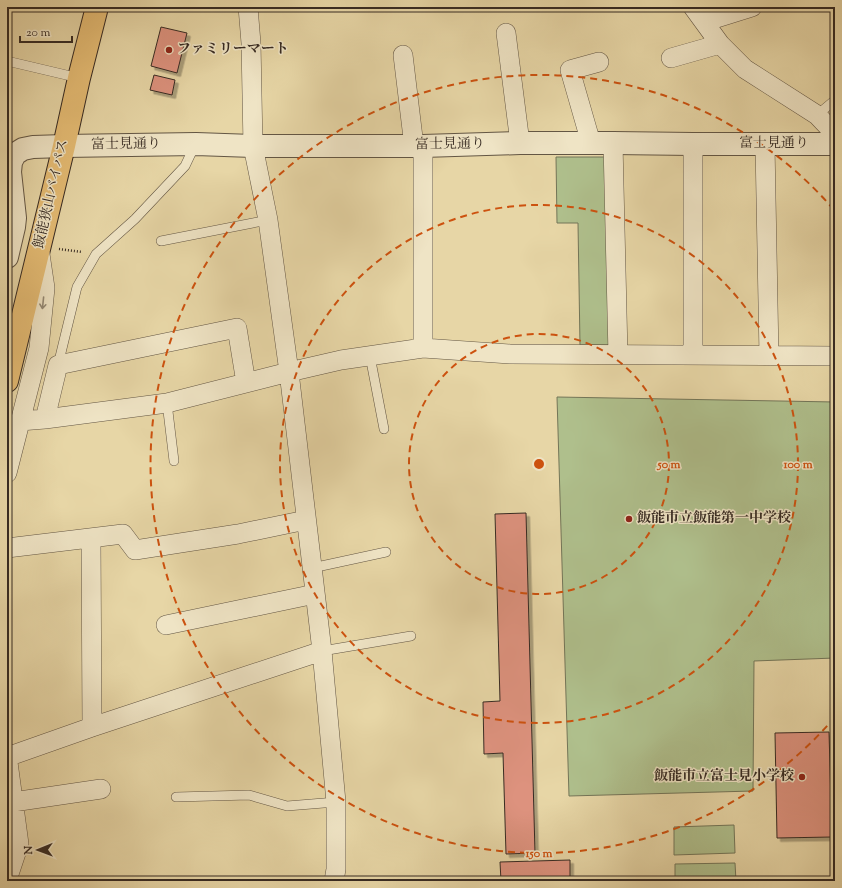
<svg xmlns="http://www.w3.org/2000/svg" width="842" height="888" font-family="'Sorts Mill Goudy','Noto Serif JP',serif">
<style>
.green{fill:#afbf8c;stroke:#737558}
.building{fill:#dd927e;stroke:#372b23;filter:url(#shadow)}
.lines{fill:none;stroke-linecap:round;stroke-linejoin:round}
.service-casing{stroke:#635644;stroke-width:10}
.minor-casing{stroke:#635644;stroke-width:20}
.tertiary-casing{stroke:#635644;stroke-width:24}
.trunk-casing{stroke:#372b23;stroke-width:24}
.path{stroke:#372b23;stroke-width:2.5;stroke-dasharray:1 2;stroke-linecap:butt}
.service{stroke:#efe4c5;stroke-width:9}
.minor{stroke:#efe4c5;stroke-width:19}
.tertiary{stroke:#efe4c5;stroke-width:22}
.trunk{stroke:#e4bb73;stroke-width:22}
.oneway{stroke:#938874}
.ring{fill:none;stroke:#cd520f;stroke-width:2;stroke-dasharray:7 5}
.poi-dot{fill:#8f2418;stroke:#efe4c5;stroke-width:1.5}
.labels{text-anchor:middle;dominant-baseline:central;stroke-width:3;stroke-linejoin:round;paint-order:stroke}
.poi-label{font-size:14px;font-weight:bold;fill:#372b23;stroke:#efe4c5;text-anchor:start}
.street-label{font-size:14px;fill:#372b23;stroke:#efe4c5}
.centre{fill:#cd520f;stroke:#efe4c5;stroke-width:2}
.ring-label{font-size:12px;text-anchor:middle;font-weight:bold;fill:#cd520f;stroke:#efe4c5;stroke-width:3;stroke-linejoin:round;paint-order:stroke}
</style>
<defs>
<filter id="shadow"><feDropShadow dx="3.5" dy="3.5" stdDeviation="0" flood-color="#0004"/></filter>
</defs>
<rect width="100%" height="100%" fill="#e7d6a6"/>
<filter id="stains"><feTurbulence type="fractalNoise" baseFrequency=".005" numOctaves="4"/><feColorMatrix values="0 0 0 0 .2 0 0 0 0 .09 0 0 0 0 .02 0 0 0 .5 -.17"/></filter>
<radialGradient id="worn" r=".72"><stop offset=".6" stop-color="#630" stop-opacity="0"/><stop offset="1" stop-color="#630" stop-opacity=".3"/></radialGradient>
<path class="green" d="M 556,157 L 606,157 L 609,345 L 580,345 L 578,223 L 557,223 Z
M 557,397 L 835,402 L 835,658 L 754,661 L 753,791 L 569,796 Z
M 734,825 L 735,853 L 674,855 L 674,827 Z
M 735,863 L 736,881 L 675,881 L 675,864 Z"/>
<path class="building" d="M 161,27 L 187,33 L 177,73 L 151,66 Z
M 154,75 L 175,80 L 172,95 L 150,90 Z
M 526,513 L 535,853 L 506,854 L 503,753 L 484,754 L 483,702 L 500,701 L 495,514 Z
M 829,732 L 832,837 L 777,838 L 775,733 Z
M 570,860 L 570,881 L 501,881 L 500,862 Z"/>
<g class="lines">
<defs>
<path id="service" d="M 7,61 L 79,78
M 817,115 L 835,100
M 161,241 L 268,220
M 370,356 L 384,429
M 58,365 L 77,287 L 96,254 L 135,219 L 185,166 L 195,145
M 167,403 L 174,461
M 312,568 L 386,552
M 322,651 L 411,636
M 176,797 L 249,795 L 287,806 L 336,802"/>
<path id="minor" d="M 248,7 L 251,43 L 253,146 L 268,220 L 289,372 L 322,651 L 336,802 L 336,869 L 334,881
M 693,7 L 720,44 L 745,69 L 817,115 L 835,134
M 704,22 L 752,7
M 506,33 L 520,143
M 403,55 L 414,146
M 671,58 L 720,44
M 591,143 L 570,70 L 599,62
M 613,143 L 618,355
M 765,145 L 769,356
M 423,146 L 423,348
M 693,355 L 693,144
M 45,419 L 58,365 L 237,328 L 246,383
M 20,421 L 45,419 L 167,403 L 289,372 L 341,360 L 423,348 L 510,354 L 835,356
M 7,473 L 39,348 L 45,288 L 40,254
M 91,538 L 92,727
M 7,548 L 123,534 L 135,550 L 238,534 L 306,520
M 166,625 L 315,594
M 7,755 L 19,844 L 7,880
M 7,757 L 92,727 L 322,651
M 13,802 L 101,789"/>
<path id="tertiary" d="M 7,257 L 14,227 L 15,218 L 10,172 L 11,162 L 15,154 L 23,149 L 33,147 L 64,146 L 196,144 L 253,146 L 423,146 L 520,143 L 613,143 L 693,144 L 835,144"/>
<path id="trunk" d="M 7,381 L 64,146 L 79,78 L 97,7"/>
</defs>
<use href="#service" class="service-casing"/>
<use href="#minor" class="minor-casing"/>
<use href="#tertiary" class="tertiary-casing"/>
<use href="#trunk" class="trunk-casing"/>
<path class="path" d="M 59,249 L 82,252"/>
<use href="#service" class="service"/>
<use href="#minor" class="minor"/>
<use href="#tertiary" class="tertiary"/>
<use href="#trunk" class="trunk"/>
</g>
<defs><path id="oneway-shaft" d="M-6 0H5M1.5-3L5.5 0L1.5 3" fill="none" stroke-width="1.6" stroke-linecap="round" stroke-linejoin="round"/></defs>
<use class="oneway" href="#oneway-shaft" transform="translate(43 303) rotate(96)"/>
<g class="ring">
<circle cx="539" cy="464" r="130"/>
<circle cx="539" cy="464" r="259"/>
<path d="M835 717A389 389 0 1 1 835 211"/>
</g>
<g class="poi-dot">
<circle cx="169" cy="50" r="4"/>
<circle cx="629" cy="519" r="4"/>
<circle cx="802" cy="777" r="4"/>
</g>
<g class="labels">
<g class="poi-label">
<text x="177" y="50">ファミリーマート</text>
<text x="637" y="519">飯能市立飯能第一中学校</text>
<text x="794" y="777" text-anchor="end">飯能市立富士見小学校</text>
</g>
<g class="street-label">
<text x="774" y="144">富士見通り</text>
<text transform="translate(126 145) rotate(-1)">富士見通り</text>
<text transform="translate(450 145) rotate(-1)">富士見通り</text>
<text transform="translate(52 194) rotate(-77)">飯能狭山バイパス</text>
</g>
</g>
<circle cx="539" cy="464" r="6" class="centre"/>
<g class="ring-label">
<text x="669" y="468">50 m</text>
<text x="798" y="468">100 m</text>
<text x="539" y="857">150 m</text>
</g>
<rect width="842" height="888" fill="none" stroke="#e7d6a6" stroke-width="24"/>
<rect x="8" y="8" width="826" height="872" fill="none" stroke="#372b23" stroke-width="2"/>
<rect x="12" y="12" width="818" height="864" fill="none" stroke="#372b23"/>
<g transform="translate(38 850) rotate(269)" stroke="#efe4c5" stroke-width="3" paint-order="stroke">
<path d="M0-3L7 15L0 10L-7 15Z" fill="#372b23"/>
<text y="-6" font-size="11" font-weight="bold" text-anchor="middle" fill="#372b23">N</text>
</g>
<path d="M20 36v6h52v-6" fill="none" stroke="#372b23" stroke-width="2"/>
<text x="26" y="36" font-size="12" fill="#372b23" stroke="#efe4c5" stroke-width="3" paint-order="stroke">20 m</text>
<rect width="100%" height="100%" filter="url(#stains)"/>
<rect width="100%" height="100%" fill="url(#worn)"/>
</svg>
